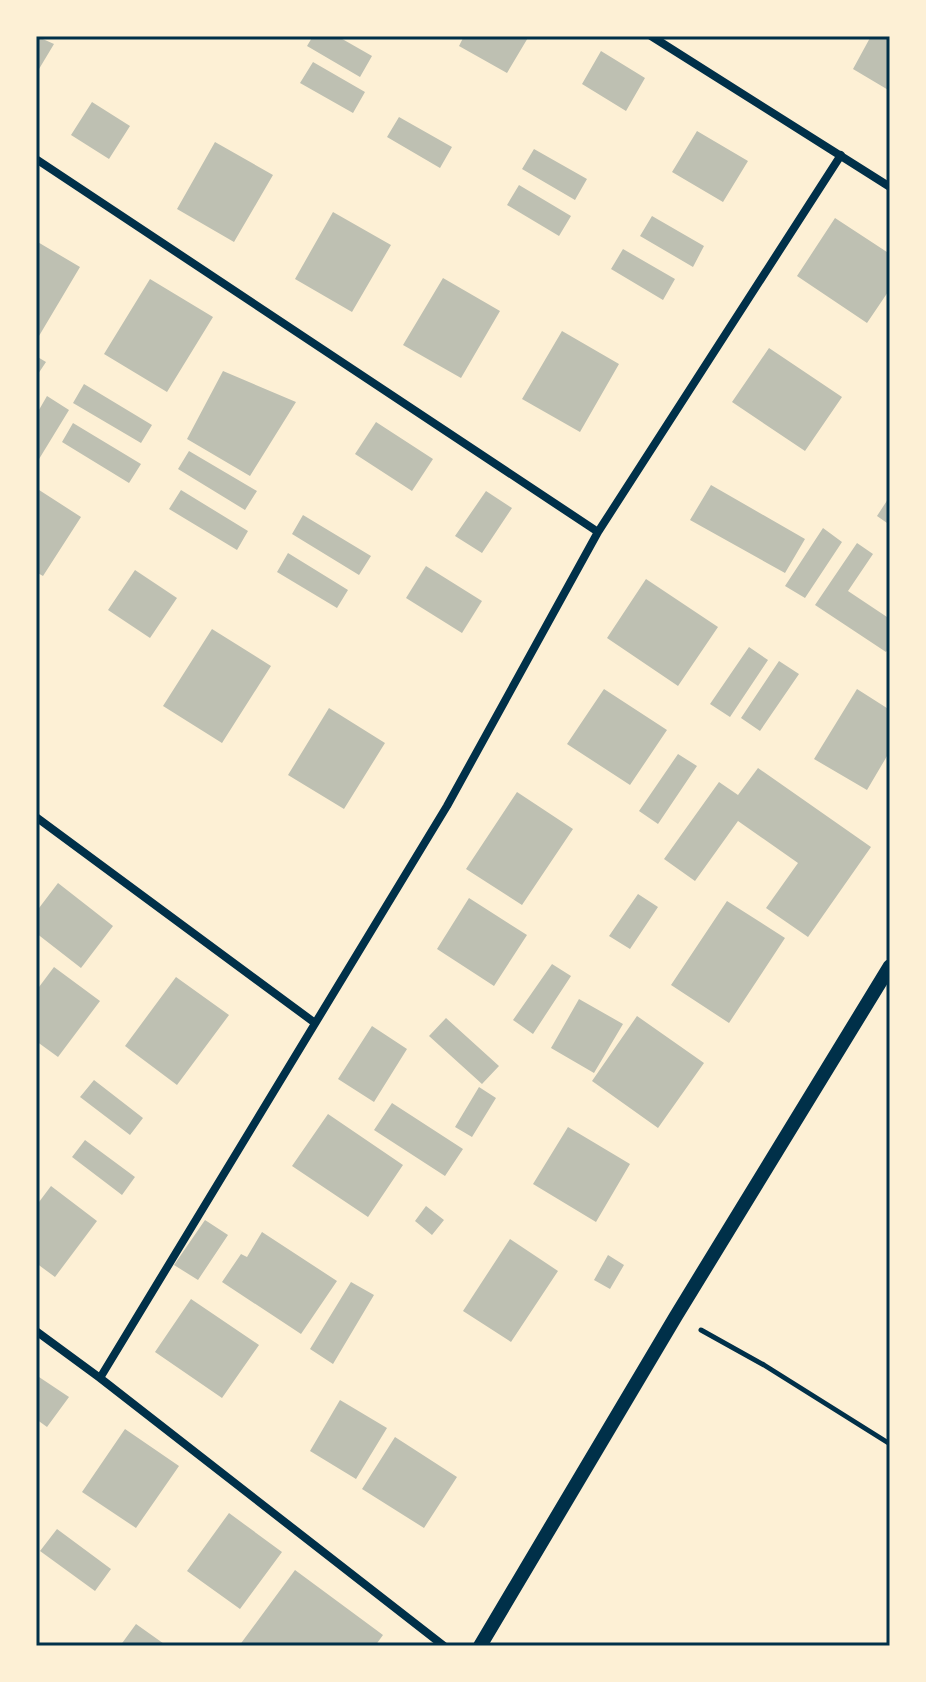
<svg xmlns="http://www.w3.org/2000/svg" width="926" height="1682" font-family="Raleway,sans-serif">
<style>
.building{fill:#bec0b2}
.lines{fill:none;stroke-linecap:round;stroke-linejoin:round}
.path{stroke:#003049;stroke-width:5}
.minor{stroke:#003049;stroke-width:8}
.tertiary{stroke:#003049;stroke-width:14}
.neatline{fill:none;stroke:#003049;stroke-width:3}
</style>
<rect width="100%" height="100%" fill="#fdf0d5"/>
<path class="building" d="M 36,36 L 54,44 L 36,74 Z
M 313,36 L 337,36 L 372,56 L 360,77 L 307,46 Z
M 464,36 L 529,36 L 507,73 L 459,46 Z
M 871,36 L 890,36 L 890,91 L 853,69 Z
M 601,51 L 645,78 L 626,111 L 582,84 Z
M 313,62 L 365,92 L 353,113 L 300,83 Z
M 92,102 L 130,126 L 109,159 L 71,135 Z
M 399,117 L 452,147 L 440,168 L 387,137 Z
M 697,131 L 748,161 L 723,202 L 672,172 Z
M 215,142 L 273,175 L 234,242 L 177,209 Z
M 534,149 L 587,179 L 575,200 L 522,169 Z
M 519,185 L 571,216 L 559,236 L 507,205 Z
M 333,212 L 391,245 L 352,312 L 295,279 Z
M 652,216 L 704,246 L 693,267 L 640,236 Z
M 835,218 L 890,254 L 890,289 L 867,323 L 797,276 Z
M 36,241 L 80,267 L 36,341 Z
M 623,249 L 675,279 L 663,300 L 611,269 Z
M 443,278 L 500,311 L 461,378 L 403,345 Z
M 150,279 L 213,317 L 167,392 L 104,354 Z
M 562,331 L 619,364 L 580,432 L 522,399 Z
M 769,348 L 842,397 L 805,451 L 732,402 Z
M 36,356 L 46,362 L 36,377 Z
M 223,371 L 296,402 L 250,476 L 187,439 Z
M 84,384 L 152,425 L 141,443 L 73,403 Z
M 47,396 L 69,410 L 36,464 L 36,415 Z
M 376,422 L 433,459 L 412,491 L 355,454 Z
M 73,423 L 141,464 L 129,483 L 62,442 Z
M 189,451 L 257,491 L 245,510 L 178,469 Z
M 711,485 L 805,539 L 785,573 L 690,520 Z
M 36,488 L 81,517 L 43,576 L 36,572 Z
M 181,490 L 248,531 L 237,550 L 169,509 Z
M 486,491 L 512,508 L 482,553 L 455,536 Z
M 890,496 L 890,525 L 877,516 Z
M 303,515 L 371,556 L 359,575 L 292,534 Z
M 823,528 L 842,542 L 805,598 L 785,586 Z
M 857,543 L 873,554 L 848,591 L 890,619 L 890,646 L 886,652 L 815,605 Z
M 288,553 L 348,590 L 337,608 L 277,572 Z
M 426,566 L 482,601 L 462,633 L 406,598 Z
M 135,570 L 177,598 L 150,638 L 108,610 Z
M 646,579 L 718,627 L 678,686 L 607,638 Z
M 212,629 L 271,666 L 222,743 L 163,706 Z
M 749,647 L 768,660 L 730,717 L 710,704 Z
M 779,661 L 799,674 L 760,731 L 741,718 Z
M 604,689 L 667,730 L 630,785 L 567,744 Z
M 857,689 L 890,710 L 890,751 L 867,790 L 814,759 Z
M 329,708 L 385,743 L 344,809 L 288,775 Z
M 678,754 L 697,766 L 658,824 L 639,811 Z
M 758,768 L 871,847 L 808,937 L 766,908 L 798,863 L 738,821 L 695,881 L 664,859 L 719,782 L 738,795 Z
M 517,792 L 573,829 L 522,905 L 466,869 Z
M 58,883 L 113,926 L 81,968 L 36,933 L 36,912 Z
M 638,894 L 658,907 L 630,949 L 609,936 Z
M 469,898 L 527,935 L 494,986 L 437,949 Z
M 727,901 L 785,938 L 729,1023 L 671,985 Z
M 552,964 L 571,976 L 533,1034 L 513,1020 Z
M 54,967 L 100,1001 L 58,1057 L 36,1041 L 36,991 Z
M 176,977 L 229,1015 L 177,1085 L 125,1046 Z
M 579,999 L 623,1024 L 594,1073 L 551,1048 Z
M 637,1016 L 704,1063 L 658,1128 L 592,1081 Z
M 446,1018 L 499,1066 L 482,1084 L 429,1036 Z
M 372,1026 L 407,1049 L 374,1102 L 338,1079 Z
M 94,1080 L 143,1118 L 130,1135 L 80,1097 Z
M 479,1087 L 496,1098 L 472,1137 L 455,1127 Z
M 392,1103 L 463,1149 L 445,1176 L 374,1130 Z
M 328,1114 L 403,1165 L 368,1217 L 292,1166 Z
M 568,1127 L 630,1164 L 596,1222 L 533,1184 Z
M 85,1140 L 135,1177 L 122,1195 L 72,1157 Z
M 51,1186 L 97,1221 L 55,1277 L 36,1263 L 36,1206 Z
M 426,1206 L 444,1220 L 432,1235 L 415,1221 Z
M 205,1220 L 228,1235 L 198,1280 L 174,1265 Z
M 262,1232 L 337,1281 L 301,1334 L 222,1282 L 241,1254 L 247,1257 Z
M 510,1239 L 558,1271 L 511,1342 L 463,1311 Z
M 608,1255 L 624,1265 L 610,1289 L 594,1280 Z
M 351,1282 L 374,1295 L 333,1364 L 310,1349 Z
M 191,1299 L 259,1345 L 222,1398 L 155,1352 Z
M 36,1375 L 69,1397 L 47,1427 L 36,1419 Z
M 340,1400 L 387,1428 L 356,1479 L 310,1451 Z
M 125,1429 L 179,1466 L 136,1528 L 82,1492 Z
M 395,1437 L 457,1477 L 424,1528 L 362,1489 Z
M 229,1513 L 282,1552 L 240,1609 L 187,1571 Z
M 57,1529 L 111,1569 L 95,1591 L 40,1551 Z
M 295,1570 L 383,1635 L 375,1646 L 292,1644 L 239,1646 Z
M 136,1624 L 167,1646 L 120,1646 Z"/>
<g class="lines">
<path class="path" d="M 701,1330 L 764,1365 L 890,1444"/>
<path class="minor" d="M 651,36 L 890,187
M 36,159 L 598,532
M 36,817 L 315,1023
M 36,1331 L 100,1378 L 444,1646
M 100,1378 L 447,806 L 598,532 L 841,155"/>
<path class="tertiary" d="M 480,1646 L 676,1316 L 890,966"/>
</g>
<rect width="926" height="1682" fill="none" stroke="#fdf0d5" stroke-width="76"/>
<rect x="38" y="38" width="850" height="1606" class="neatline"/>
</svg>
